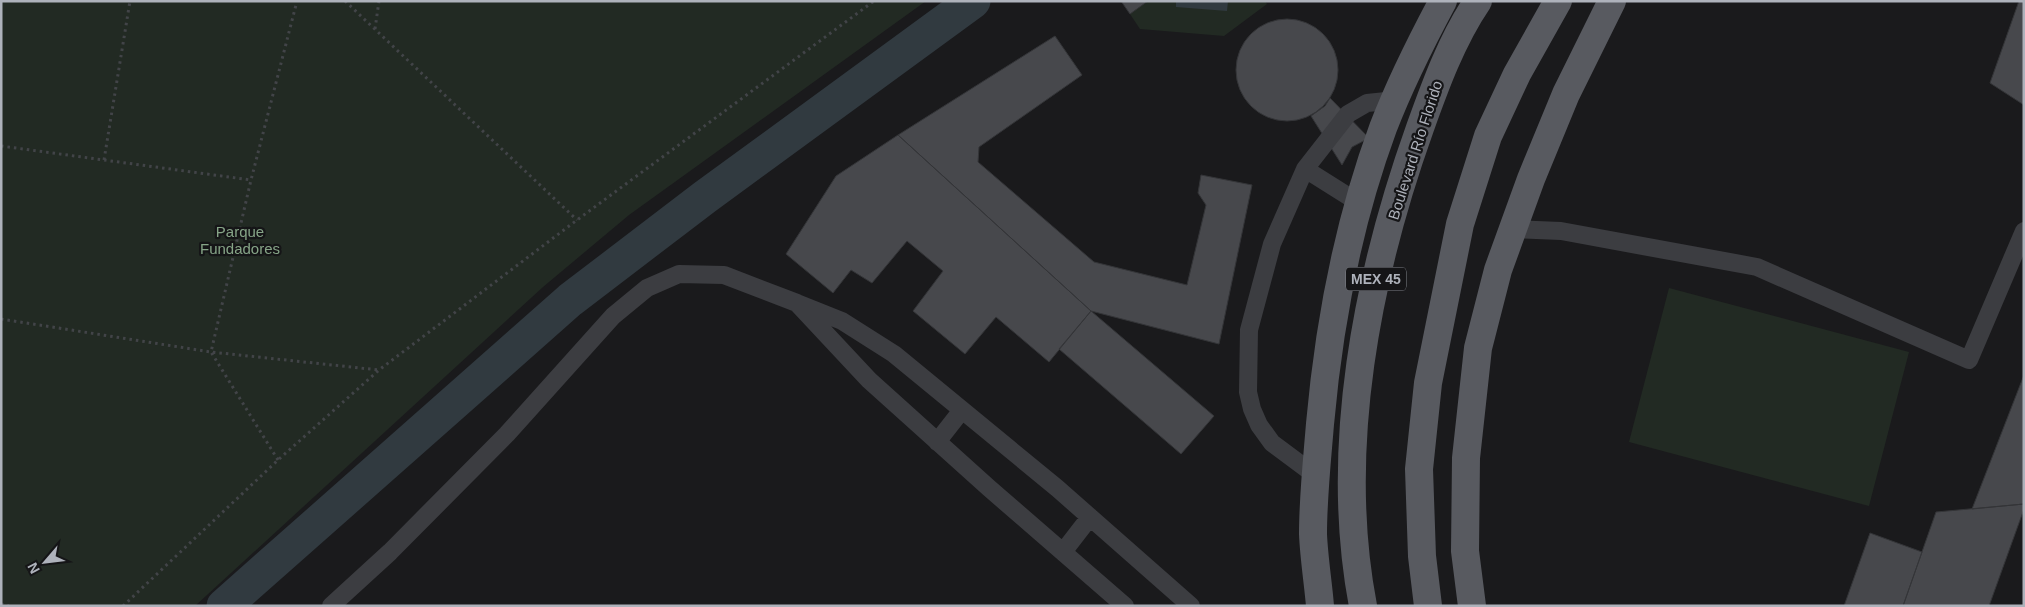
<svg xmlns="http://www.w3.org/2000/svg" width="2025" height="607" font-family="Helvetica,sans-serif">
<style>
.green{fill:#222a23}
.water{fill:#313a40}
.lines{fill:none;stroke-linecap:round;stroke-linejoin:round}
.canal{stroke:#313a40;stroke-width:35}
.building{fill:#47484c;stroke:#343538}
.path{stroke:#424448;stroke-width:3;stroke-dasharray:2.5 4;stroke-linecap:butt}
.lane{stroke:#3c3d41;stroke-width:18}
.primary{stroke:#585a60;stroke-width:28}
.labels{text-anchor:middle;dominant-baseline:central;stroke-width:4.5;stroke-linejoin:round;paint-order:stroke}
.shield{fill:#151517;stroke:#80838a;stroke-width:1}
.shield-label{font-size:14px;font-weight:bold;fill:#aeb2bb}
.street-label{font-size:15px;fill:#aeb2bb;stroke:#151517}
.park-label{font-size:15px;fill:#86a487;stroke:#151517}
</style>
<rect width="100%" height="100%" fill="#1a1a1c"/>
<path class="green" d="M 1,1 L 926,1 L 629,215 L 543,287 L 195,606 L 1,606 Z
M 1148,1 L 1265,1 L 1267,4 L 1224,36 L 1140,29 L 1130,14 Z
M 1669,288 L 1909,352 L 1869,506 L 1629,442 Z"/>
<path class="water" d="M 1176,1 L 1228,1 L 1227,11 L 1176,7 Z"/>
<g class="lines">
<path class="canal" d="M 224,606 L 570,300 L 705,197 L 973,1"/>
</g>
<path class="building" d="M 1121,1 L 1148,1 L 1130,14 Z
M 2019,1 L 2024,1 L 2024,105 L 1990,83 Z
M1236 70a51 51 0 1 1 102 0a51 51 0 1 1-102 0Z
M 1055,36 L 1082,75 L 979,147 L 978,162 L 1094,262 L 1187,285 L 1206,205 L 1198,193 L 1201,175 L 1252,185 L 1219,344 L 1091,311 L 898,135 Z
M 1330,98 L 1369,138 L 1352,147 L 1342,165 L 1311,116 L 1325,106 Z
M 898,135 L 1091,311 L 1049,362 L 996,317 L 965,354 L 913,311 L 943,271 L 907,241 L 872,283 L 851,270 L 833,293 L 786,254 L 836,176 Z
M 1091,311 L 1214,416 L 1181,454 L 1059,349 Z
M 2024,375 L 2024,504 L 1972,509 Z
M 2024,504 L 2024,509 L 1989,606 L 1903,606 L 1936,512 Z
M 1870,533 L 1922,552 L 1903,606 L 1844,606 Z"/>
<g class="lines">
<path class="path" d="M 345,1 L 577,220
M 375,29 L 379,1
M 1,146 L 251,180
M 104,160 L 130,1
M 1,319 L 211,352 L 379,370
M 278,460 L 211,352 L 251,180 L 297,1
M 1,604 L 9,606
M 123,606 L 278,460 L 379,370 L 577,220 L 874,1"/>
<path class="lane" d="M 1305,169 L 1359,203
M 1513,229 L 1561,231 L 1757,267 L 1969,360 L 2024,231
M 937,442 L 962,410
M 1315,475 L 1272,443 L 1259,425 L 1252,409 L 1248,392 L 1249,330 L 1272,244 L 1305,169 L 1348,114 L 1367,103 L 1396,100
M 1063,552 L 1090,517
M 331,606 L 390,552 L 507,434 L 613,316 L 647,288 L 679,274 L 724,275 L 797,303
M 1125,606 L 989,488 L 869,380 L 797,303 L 842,321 L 894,354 L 1057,488 L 1191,606"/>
<path class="primary" d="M 1320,606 C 1318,582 1314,558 1313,534 C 1313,497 1317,461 1320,424 C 1329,323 1348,223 1383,128 C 1400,84 1421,42 1443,1
M 1363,606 C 1333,449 1367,276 1420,128 C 1435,86 1452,39 1478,1
M 1428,606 L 1422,556 L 1419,469 L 1428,383 L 1460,224 L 1488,136 L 1517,74 L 1558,1
M 1472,606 L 1465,551 L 1466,458 L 1478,348 L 1498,270 L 1531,179 L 1566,94 L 1612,1"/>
</g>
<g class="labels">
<rect class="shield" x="1346" y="267.5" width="60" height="23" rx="4"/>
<g class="shield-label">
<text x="1376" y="279">MEX 45</text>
</g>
<g class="street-label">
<text transform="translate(1415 150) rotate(-72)">Boulevard Río Florido</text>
</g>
<g class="park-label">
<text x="240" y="231">Parque<tspan x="240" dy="17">Fundadores</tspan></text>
</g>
</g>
<rect width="2025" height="607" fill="none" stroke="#aeb2bb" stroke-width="5"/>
<g transform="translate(45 562) rotate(242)" stroke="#151517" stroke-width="4" paint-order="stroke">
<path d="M0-4L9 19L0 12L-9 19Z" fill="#aeb2bb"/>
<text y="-8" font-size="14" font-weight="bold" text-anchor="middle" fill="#aeb2bb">N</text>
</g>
</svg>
